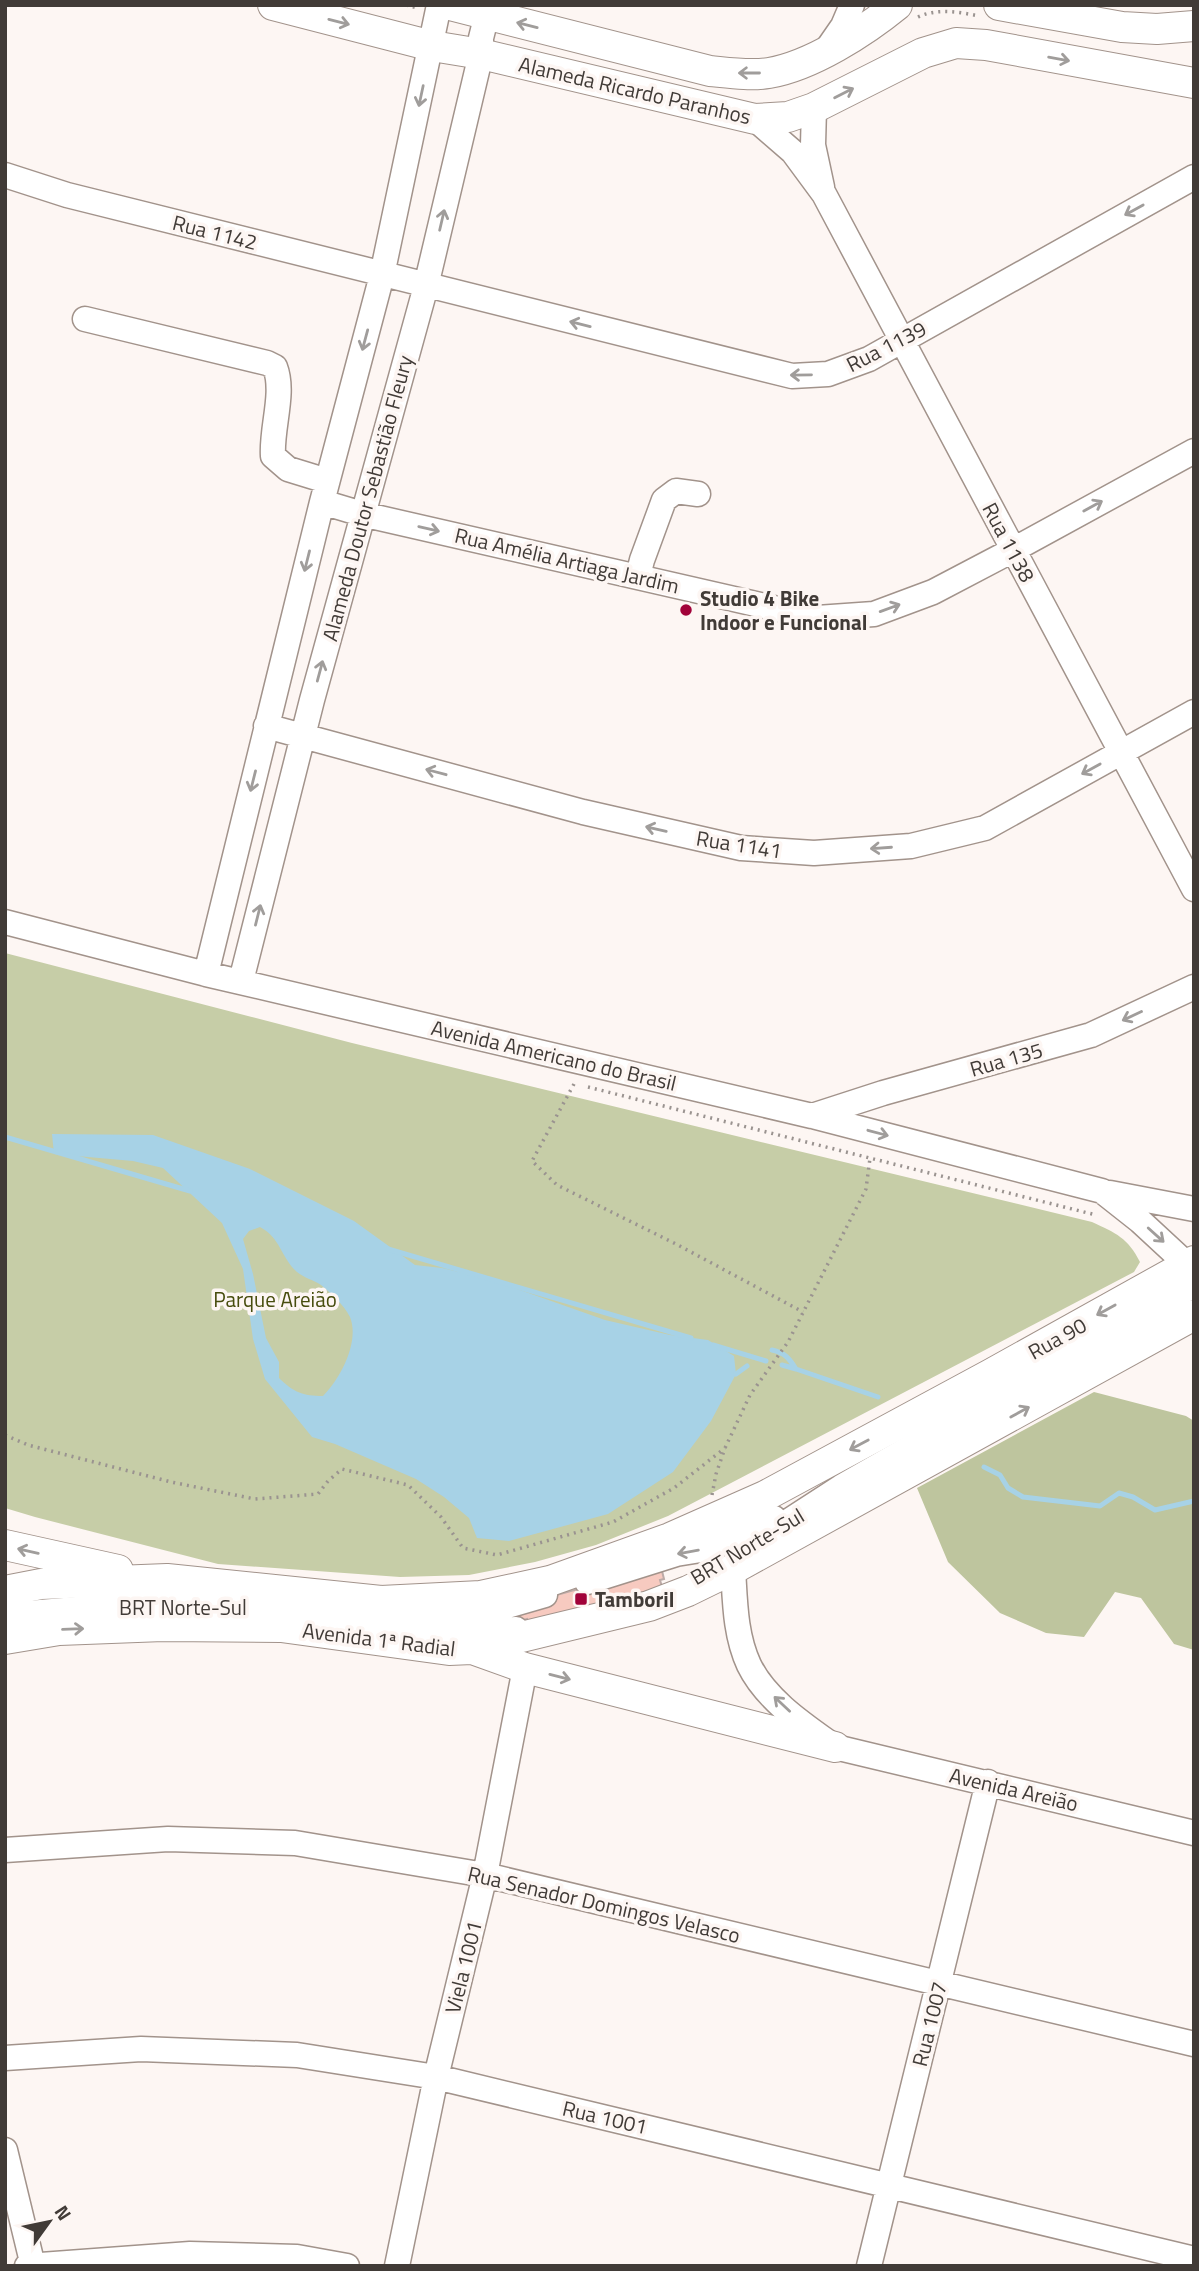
<svg xmlns="http://www.w3.org/2000/svg" width="1199" height="2271" font-family="'Titillium Web',sans-serif">
<style>
.green{fill:#c6cda7}
.forest{fill:#bec59e}
.water{fill:#a7d2e6;fill-rule:evenodd}
.lines{fill:none;stroke-linecap:round;stroke-linejoin:round}
.stream{stroke:#a7d2e6;stroke-width:5}
.building{fill:#f7cac0;stroke:#bdaba7;stroke-width:2}
.minor-casing{stroke:#a2938b;stroke-width:27}
.major-casing{stroke:#a2938b;stroke-width:32}
.path{stroke:#9a9390;stroke-width:3.5;stroke-dasharray:2 5;stroke-linecap:butt}
.minor{stroke:#fff;stroke-width:24}
.major{stroke:#fff;stroke-width:30}
.oneway{stroke:#a09d9b}
.poi-dot{fill:#a10239;stroke:#fdf6f3;stroke-width:2.5}
.labels{text-anchor:middle;dominant-baseline:central;stroke-width:7;stroke-linejoin:round;paint-order:stroke}
.street-label{font-size:21px;fill:#413b37;stroke:#fdf6f3}
.poi-label{font-size:21px;font-weight:bold;fill:#413b37;stroke:#fdf6f3;text-anchor:start}
.park-label{font-size:21px;fill:#474d0e;stroke:#fdf6f3}
</style>
<rect width="100%" height="100%" fill="#fdf6f3"/>
<path class="green" d="M 5,953 L 352,1043 L 1092,1222 C 1116,1233 1128,1238 1140,1262 L 1134,1272 L 668,1516 L 596,1545 L 535,1562 L 469,1575 L 400,1577 L 218,1564 L 35,1517 L 5,1508 Z"/>
<path class="forest" d="M 1094,1392 L 1186,1416 L 1194,1421 L 1194,1650 L 1174,1644 L 1141,1598 L 1115,1592 L 1084,1637 L 1046,1633 L 1000,1613 L 948,1562 L 917,1488 Z"/>
<path class="water" d="M 52,1134 L 153,1135 L 250,1169 L 354,1221 L 415,1265 L 442,1268 L 489,1279 L 605,1320 L 670,1335 L 708,1340 L 734,1356 L 736,1374 L 711,1421 L 673,1472 L 608,1514 L 509,1541 L 477,1538 L 469,1518 L 444,1497 L 416,1479 L 335,1444 L 312,1437 L 265,1379 L 253,1339 L 243,1269 L 222,1223 L 163,1168 L 133,1161 L 54,1154 ZM 260,1227 C 281,1238 281,1258 297,1272 C 304,1278 314,1280 321,1285 C 331,1293 344,1305 350,1317 C 360,1342 340,1379 323,1396 C 303,1396 293,1392 279,1378 L 279,1362 L 266,1338 L 253,1274 L 243,1239 L 249,1231 Z"/>
<g class="lines">
<path class="stream" d="M 5,1137 L 190,1191
M 388,1249 L 691,1338
M 713,1345 L 766,1361
M 772,1350 C 785,1353 789,1358 796,1369 L 878,1397
M 782,1365 L 796,1369
M 736,1374 L 747,1366
M 984,1467 L 1000,1475 L 1008,1488 L 1023,1497 L 1100,1506 L 1119,1493 L 1133,1497 L 1155,1510 L 1194,1501"/>
</g>
<path class="building" d="M 657,1567 L 658,1572 L 662,1571 L 664,1579 L 660,1580 L 662,1587 L 528,1625 L 527,1619 L 507,1625 L 504,1615 L 524,1604 Z"/>
<g class="lines">
<defs>
<path id="minor" d="M 825,52 L 843,26 L 852,5
M 814,108 L 813,145 L 822,187
M 755,119 L 793,152 L 824,194 L 1194,889
M 5,175 L 67,195 L 792,376 L 828,374 L 869,359 L 1194,177
M 85,319 L 267,363 L 275,367 C 285,393 271,428 273,456 L 288,469 L 327,481
M 322,502 L 362,514 L 817,618 L 874,614 L 933,592 L 1013,550 L 1194,451
M 638,576 L 642,560 L 664,500 L 676,491 L 698,494
M 266,726 L 583,812 L 741,848 L 814,853 L 911,846 L 985,828 L 1194,712
M 5,922 L 206,974 L 812,1116 L 1102,1191 L 1140,1221 L 1194,1271
M 206,974 L 322,502 L 382,275 L 439,5
M 241,981 L 312,700 L 426,286 L 481,54 L 481,38 L 487,14
M 812,1116 L 883,1093 L 1091,1035 L 1194,987
M 1110,1193 L 1194,1209
M 758,1541 L 841,1487 L 1194,1285
M 733,1569 C 735,1601 735,1635 749,1665 C 766,1700 804,1725 835,1747 L 1194,1833
M 587,1582 L 676,1554 L 707,1549 L 774,1518
M 5,1615 L 136,1604 L 235,1605 L 361,1618 L 466,1614 L 486,1612 L 545,1595
M 361,1618 L 405,1630 L 448,1633 L 516,1629
M 5,1850 L 168,1839 L 295,1843 L 485,1875 L 1194,2044
M 5,2058 L 141,2049 L 297,2055 L 436,2077 L 1194,2259
M 5,2150 L 33,2266
M 27,2266 L 190,2254 L 297,2257 L 347,2266
M 397,2266 L 436,2077 L 485,1875 L 525,1668
M 869,2266 L 988,1782"/>
<path id="major" d="M 273,5 L 432,46 L 481,54 L 755,119 L 788,117 L 814,108 L 923,53 L 956,43 L 986,45 L 1194,83
M 450,5 L 710,71 C 730,73 750,76 769,73 C 811,66 864,32 897,5
M 999,5 L 1122,27 L 1157,29 L 1194,26
M 5,1545 L 118,1570
M 5,1591 L 41,1584 L 167,1579 L 381,1601 L 481,1596 L 550,1581 L 670,1538 L 765,1496 L 991,1374 L 1194,1261
M 5,1639 L 59,1630 L 163,1626 L 281,1627 L 449,1650 L 472,1649 L 649,1606 L 688,1591 L 733,1569 L 1194,1315
M 472,1649 L 525,1668 L 835,1747"/>
</defs>
<use href="#minor" class="minor-casing"/>
<use href="#major" class="major-casing"/>
<path class="path" d="M 406,5 L 418,8
M 918,17 C 937,8 959,12 979,16
M 574,1084 L 532,1161 L 557,1185 L 676,1244 L 803,1312
M 588,1087 L 1096,1215
M 5,1435 L 28,1445 L 171,1482 L 255,1499 L 318,1494 L 328,1481 L 342,1469 L 408,1485 L 441,1517 L 463,1548 L 497,1555 L 613,1522 L 674,1488 L 725,1448
M 712,1495 L 716,1474 L 725,1448 L 750,1395 L 788,1342 L 866,1189 L 870,1158"/>
<use href="#minor" class="minor"/>
<use href="#major" class="major"/>
</g>
<defs><path id="oneway-shaft" d="M-6 0H5M1.5-3L5.5 0L1.5 3" fill="none" stroke-width="1.6" stroke-linecap="round" stroke-linejoin="round" transform="scale(1.75)"/></defs>
<g class="oneway">
<use href="#oneway-shaft" transform="translate(339 22) rotate(14)"/>
<use href="#oneway-shaft" transform="translate(527 25) rotate(-166)"/>
<use href="#oneway-shaft" transform="translate(1059 59) rotate(10)"/>
<use href="#oneway-shaft" transform="translate(749 73) rotate(180)"/>
<use href="#oneway-shaft" transform="translate(844 93) rotate(-27)"/>
<use href="#oneway-shaft" transform="translate(421 96) rotate(102)"/>
<use href="#oneway-shaft" transform="translate(1134 210) rotate(151)"/>
<use href="#oneway-shaft" transform="translate(442 220) rotate(-77)"/>
<use href="#oneway-shaft" transform="translate(580 324) rotate(-166)"/>
<use href="#oneway-shaft" transform="translate(365 340) rotate(105)"/>
<use href="#oneway-shaft" transform="translate(801 375) rotate(179)"/>
<use href="#oneway-shaft" transform="translate(1093 506) rotate(-29)"/>
<use href="#oneway-shaft" transform="translate(429 529) rotate(13)"/>
<use href="#oneway-shaft" transform="translate(307 561) rotate(104)"/>
<use href="#oneway-shaft" transform="translate(890 608) rotate(-20)"/>
<use href="#oneway-shaft" transform="translate(320 671) rotate(-75)"/>
<use href="#oneway-shaft" transform="translate(1091 769) rotate(151)"/>
<use href="#oneway-shaft" transform="translate(436 772) rotate(-165)"/>
<use href="#oneway-shaft" transform="translate(253 781) rotate(104)"/>
<use href="#oneway-shaft" transform="translate(656 829) rotate(-167)"/>
<use href="#oneway-shaft" transform="translate(881 848) rotate(176)"/>
<use href="#oneway-shaft" transform="translate(258 915) rotate(-76)"/>
<use href="#oneway-shaft" transform="translate(1132 1016) rotate(155)"/>
<use href="#oneway-shaft" transform="translate(878 1133) rotate(15)"/>
<use href="#oneway-shaft" transform="translate(1156 1235) rotate(42)"/>
<use href="#oneway-shaft" transform="translate(1106 1310) rotate(151)"/>
<use href="#oneway-shaft" transform="translate(1020 1412) rotate(-29)"/>
<use href="#oneway-shaft" transform="translate(859 1445) rotate(152)"/>
<use href="#oneway-shaft" transform="translate(28 1551) rotate(-167)"/>
<use href="#oneway-shaft" transform="translate(688 1552) rotate(170)"/>
<use href="#oneway-shaft" transform="translate(73 1629) rotate(-2)"/>
<use href="#oneway-shaft" transform="translate(560 1677) rotate(14)"/>
<use href="#oneway-shaft" transform="translate(782 1704) rotate(-137)"/>
</g>
<g class="poi-dot">
<circle cx="686" cy="610" r="7"/>
<rect x="574" y="1592" width="14" height="14" rx="3.5"/>
</g>
<g class="labels">
<g class="street-label">
<text transform="translate(635 90) rotate(13)">Alameda Ricardo Paranhos</text>
<text transform="translate(215 232) rotate(14)">Rua 1142</text>
<text transform="translate(886 346) rotate(-27)">Rua 1139</text>
<text transform="translate(367 498) rotate(-75)">Alameda Doutor Sebastião Fleury</text>
<text transform="translate(1009 542) rotate(62)">Rua 1138</text>
<text transform="translate(567 560) rotate(13)">Rua Amélia Artiaga Jardim</text>
<text transform="translate(739 844) rotate(9)">Rua 1141</text>
<text transform="translate(554 1055) rotate(13)">Avenida Americano do Brasil</text>
<text transform="translate(1006 1059) rotate(-16)">Rua 135</text>
<text transform="translate(1057 1338) rotate(-29)">Rua 90</text>
<text transform="translate(747 1546) rotate(-31)">BRT Norte-Sul</text>
<text x="183" y="1607">BRT Norte-Sul</text>
<text transform="translate(379 1639) rotate(7)">Avenida 1ª Radial</text>
<text transform="translate(1014 1789) rotate(13)">Avenida Areião</text>
<text transform="translate(604 1904) rotate(13)">Rua Senador Domingos Velasco</text>
<text transform="translate(463 1967) rotate(-76)">Viela 1001</text>
<text transform="translate(929 2024) rotate(-76)">Rua 1007</text>
<text transform="translate(605 2117) rotate(13)">Rua 1001</text>
</g>
<g class="poi-label">
<text x="700" y="598">Studio 4 Bike<tspan x="700" dy="24">Indoor e Funcional</tspan></text>
<text x="595" y="1599">Tamboril</text>
</g>
<g class="park-label">
<text x="275" y="1299">Parque Areião</text>
</g>
</g>
<rect width="1199" height="2271" fill="none" stroke="#413b37" stroke-width="14"/>
<g transform="translate(49 2222) rotate(57)" stroke="#fdf6f3" stroke-width="5" paint-order="stroke">
<path d="M0-5L12 26L0 18L-12 26Z" fill="#413b37"/>
<text y="-10" font-size="19" font-weight="bold" text-anchor="middle" fill="#413b37">N</text>
</g>
</svg>
